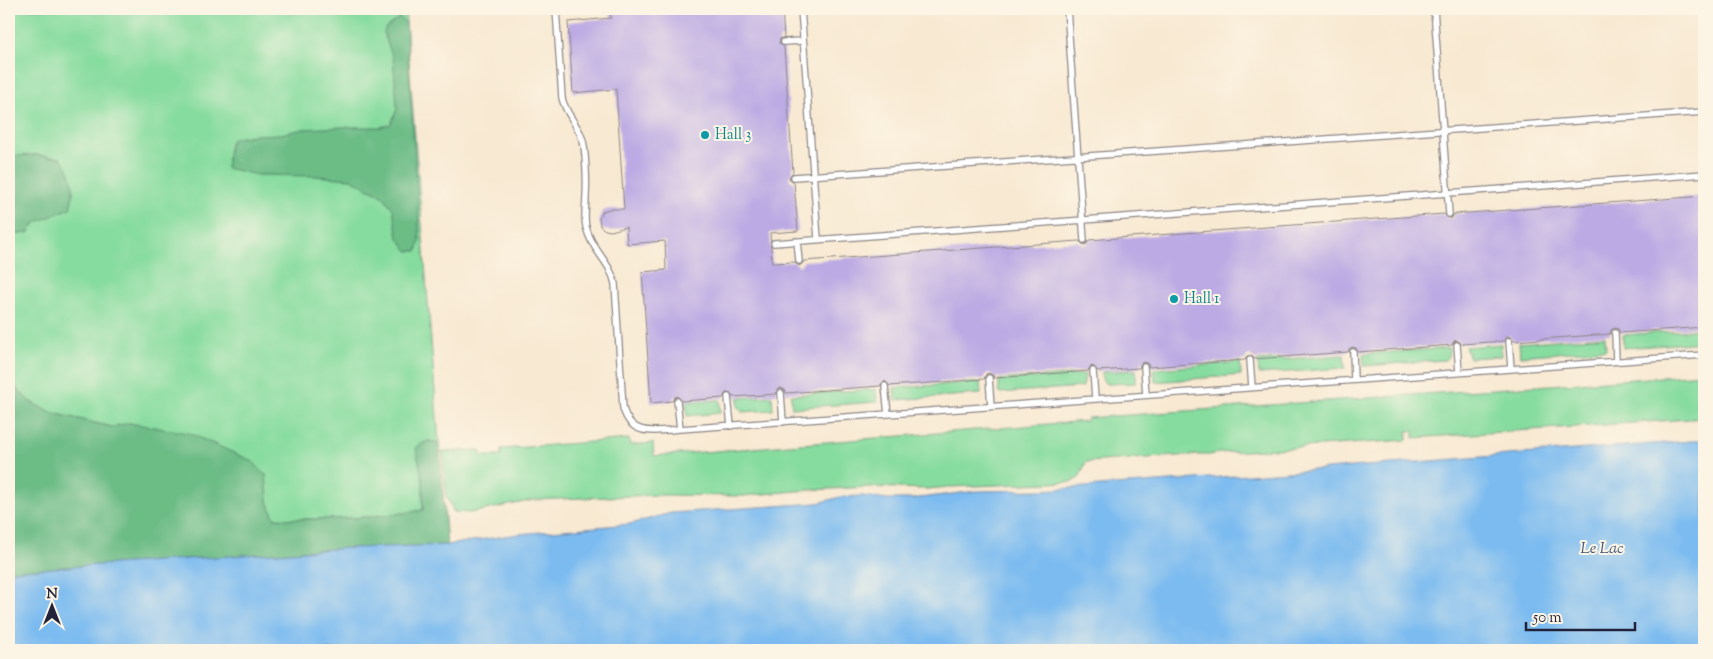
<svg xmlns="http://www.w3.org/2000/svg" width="1713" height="659" font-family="'Sorts Mill Goudy',serif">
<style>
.green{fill:#86dc9f;stroke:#547f6d}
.forest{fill:#6cbc86;stroke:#476f60}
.water{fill:#7cbbf0;stroke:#4f6e96}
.building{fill:#bcaae4}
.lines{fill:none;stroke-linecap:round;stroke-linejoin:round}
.service-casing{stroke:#8d8686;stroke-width:8}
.service{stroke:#fff;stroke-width:5.5}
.culture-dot{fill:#0f9aa8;stroke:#fcf5e5;stroke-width:2}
.labels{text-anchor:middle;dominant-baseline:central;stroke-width:4;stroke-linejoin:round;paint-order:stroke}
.culture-label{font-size:15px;fill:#0d838f;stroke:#fcf5e5;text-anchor:start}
.water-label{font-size:16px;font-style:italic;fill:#42587a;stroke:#fcf5e5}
</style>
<rect width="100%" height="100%" fill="#fcf5e5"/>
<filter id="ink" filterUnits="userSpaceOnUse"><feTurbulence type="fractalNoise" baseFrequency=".02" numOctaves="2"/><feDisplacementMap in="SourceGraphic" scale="10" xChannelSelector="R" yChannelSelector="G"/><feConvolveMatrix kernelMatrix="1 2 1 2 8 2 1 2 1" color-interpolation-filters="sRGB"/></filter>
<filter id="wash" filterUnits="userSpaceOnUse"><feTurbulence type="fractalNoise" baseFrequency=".0096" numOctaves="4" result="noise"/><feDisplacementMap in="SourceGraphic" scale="20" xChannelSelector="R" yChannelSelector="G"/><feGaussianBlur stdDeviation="1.12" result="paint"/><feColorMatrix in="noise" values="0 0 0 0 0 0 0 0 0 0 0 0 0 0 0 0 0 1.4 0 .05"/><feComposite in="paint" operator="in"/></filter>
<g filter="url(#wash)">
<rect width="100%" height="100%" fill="#f8e9d2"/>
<path class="green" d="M 9,9 L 405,9 L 439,443 L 428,441 L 416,447 L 423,482 L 423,510 C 374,518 323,521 274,518 L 268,501 L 266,475 L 252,461 L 225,450 L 129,423 L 112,427 L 49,412 L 29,401 L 9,380 L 9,235 L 28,233 L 35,223 L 70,208 L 61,158 L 36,155 L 9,156 Z
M 1704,329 L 1704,342 L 1623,348 L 1623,335 Z
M 1605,336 L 1606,349 L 1520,356 L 1519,343 Z
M 1501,344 L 1501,356 L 1469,358 L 1465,347 Z
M 1449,348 L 1448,357 L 1445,360 L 1364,366 L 1363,354 Z
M 1344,355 L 1345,368 L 1259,374 L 1258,361 Z
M 1240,362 L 1241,375 L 1155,382 L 1154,369 Z
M 1136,370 L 1136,383 L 1106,384 L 1102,379 L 1102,372 Z
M 1085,374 L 1083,387 L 999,393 L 999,380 Z
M 1704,374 L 1704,418 L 1414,438 L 1414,431 L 1407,431 L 1407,440 L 1218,453 L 1209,455 L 1192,455 L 1086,462 L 1079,478 L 1071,482 L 949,487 L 927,489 L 870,487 L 808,490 L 742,496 L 658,495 L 534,500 L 470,513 L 454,512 L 446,496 L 442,452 L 480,450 L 481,456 L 501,456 L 501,449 L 629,439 L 630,445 L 653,443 L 654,456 L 1086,421 L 1087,418 Z
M 980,382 L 981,394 L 895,400 L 894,388 Z
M 876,389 L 877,402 L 792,408 L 791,395 Z
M 772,396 L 773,410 L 742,412 L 738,406 L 738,398 Z
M 720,400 L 720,413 L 687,416 L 686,402 Z"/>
<path class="forest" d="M 400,17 L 406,23 L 420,241 L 417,251 L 408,251 L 398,238 L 393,209 L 383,196 L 351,179 L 315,176 L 257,175 L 226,168 L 229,147 L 232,139 L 252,135 L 281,134 L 303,129 L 342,127 L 381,127 L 391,124 L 397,109 L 396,92 L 393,58 L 384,34 L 385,28 Z
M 36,155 L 61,158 C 73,174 76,188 70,208 L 35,223 L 28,233 L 9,235 L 9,156 Z
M 9,380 L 29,401 L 49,412 L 112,427 L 129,423 L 189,433 L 252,461 L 266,475 L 268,501 L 274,518 C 323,521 374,518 423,510 L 423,482 L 416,447 L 428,441 L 439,443 L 447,545 L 349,548 L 9,571 Z"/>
<path class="water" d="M 1704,440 L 1704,650 L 9,650 L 9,571 L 349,548 L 447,545 L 518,534 L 630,524 L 671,513 L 818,503 L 840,497 L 862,496 L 887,499 L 911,499 L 977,491 L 1044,490 L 1157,482 Z"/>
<g id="blocks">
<path class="building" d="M 610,9 L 782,9 L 784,37 L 780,39 L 779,43 L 784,47 L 793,172 L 789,177 L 790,180 L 794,182 L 798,231 L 770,233 L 772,263 L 794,262 L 799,266 L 802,264 L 804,261 L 1079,241 L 1084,245 L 1087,244 L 1089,240 L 1444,214 L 1449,219 L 1452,218 L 1454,214 L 1704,196 L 1704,327 L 1620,333 L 1618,329 L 1614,328 L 1611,330 L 1610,334 L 1514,341 L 1509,336 L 1506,337 L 1504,341 L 1462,344 L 1457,340 L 1454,341 L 1452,345 L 1358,352 L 1356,348 L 1352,347 L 1349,349 L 1348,352 L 1255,359 L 1250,355 L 1247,356 L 1245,360 L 1149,367 L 1148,364 L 1144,362 L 1141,363 L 1139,368 L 1098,371 L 1093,366 L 1090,367 L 1088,371 L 994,378 L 993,375 L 989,373 L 986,374 L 984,379 L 890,386 L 885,381 L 882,383 L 880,386 L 786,393 L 785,390 L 781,388 L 778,389 L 776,394 L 733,397 L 731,394 L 728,392 L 725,394 L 723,398 L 682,401 L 677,396 L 674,398 L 672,401 L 651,403 L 642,272 L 666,270 L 665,241 L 627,244 L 626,227 L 611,231 L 605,230 L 600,226 L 599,218 L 603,211 L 609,209 L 624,209 L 616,89 L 573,93 L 568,22 L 611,18 Z"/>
</g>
</g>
<g filter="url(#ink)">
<use href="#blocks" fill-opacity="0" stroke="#8d8686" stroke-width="1"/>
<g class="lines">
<defs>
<path id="service" d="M 556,9 L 562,98 C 566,116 582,128 584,146 C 586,163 587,180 586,196 C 586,207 583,220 587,230 C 592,250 611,263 615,284 L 623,408 C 631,438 656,431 680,429 L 1704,355
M 801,9 L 818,239
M 1067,9 L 1084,240
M 1434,9 L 1449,214
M 784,42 L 803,41
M 794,177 L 1704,112
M 797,241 L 799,261
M 774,243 L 1704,174
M 1615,333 L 1616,361
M 1509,341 L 1511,369
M 1457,345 L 1459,372
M 1353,352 L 1354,380
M 1250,360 L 1252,387
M 1144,367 L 1146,395
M 1093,371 L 1095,398
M 989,378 L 991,406
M 885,386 L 888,414
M 781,393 L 783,422
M 728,397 L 731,426
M 677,401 L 680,429"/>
</defs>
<use href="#service" class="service-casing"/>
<use href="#service" class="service"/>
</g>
</g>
<g class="culture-dot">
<circle cx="705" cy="135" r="5"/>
<circle cx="1174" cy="299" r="5"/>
</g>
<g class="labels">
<g class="culture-label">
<text x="715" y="135">Hall 3</text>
<text x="1184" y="299">Hall 1</text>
</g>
<g class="water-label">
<text x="1602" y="549">Le Lac</text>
</g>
</g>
<rect width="1713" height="659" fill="none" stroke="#fcf5e5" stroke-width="30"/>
<g transform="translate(52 606)" stroke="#fcf5e5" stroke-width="4" paint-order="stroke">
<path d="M0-4L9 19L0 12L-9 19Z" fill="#22223b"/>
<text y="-8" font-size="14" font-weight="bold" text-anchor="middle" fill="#22223b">N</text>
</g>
<path d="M1526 622v8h109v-8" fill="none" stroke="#22223b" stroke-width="2.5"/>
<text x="1533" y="622" font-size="15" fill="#22223b" stroke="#fcf5e5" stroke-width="4" paint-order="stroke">50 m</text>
</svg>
